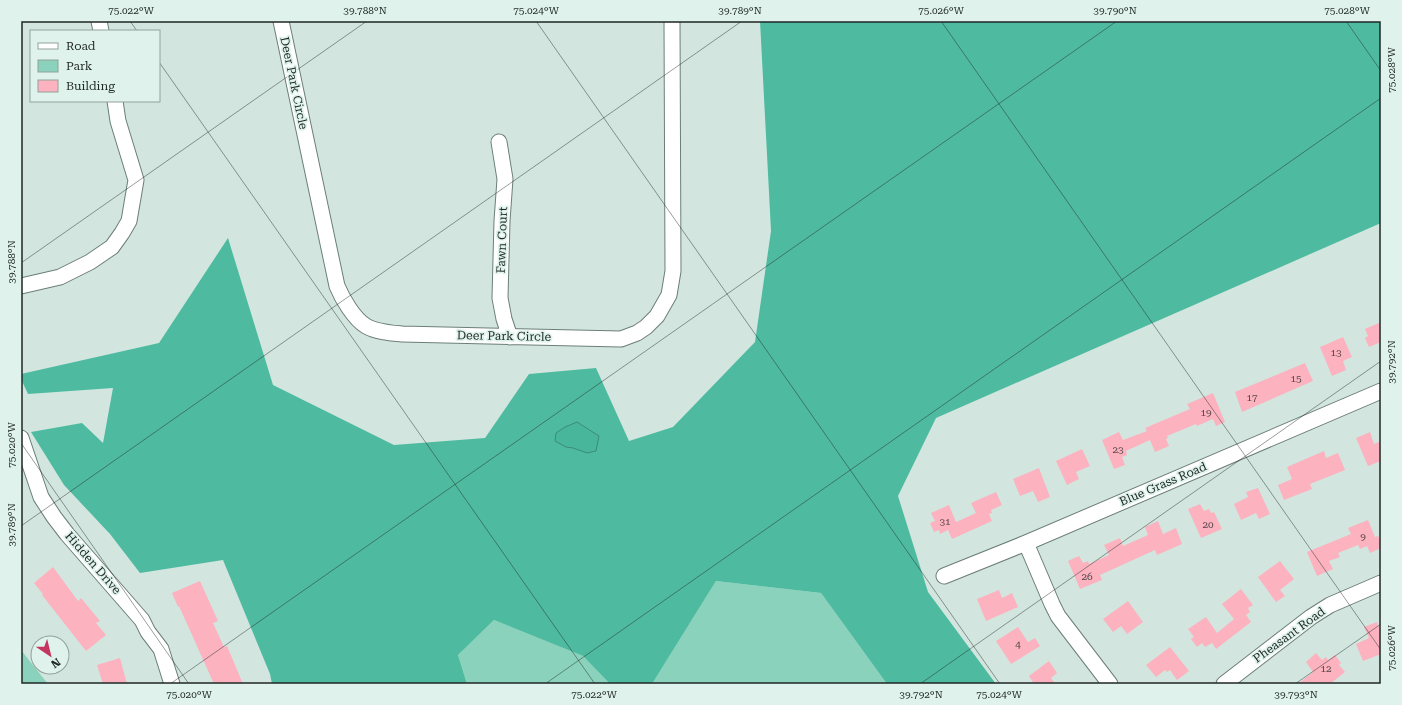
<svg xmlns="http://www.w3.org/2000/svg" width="1402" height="705" font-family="'Roboto Serif',serif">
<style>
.green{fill:#8ad2bc}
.forest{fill:#4ebba0}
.water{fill:#48b69a;stroke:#3c8b77}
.building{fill:#fcb2bf}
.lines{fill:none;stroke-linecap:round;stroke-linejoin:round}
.minor-casing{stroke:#6c7e78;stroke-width:17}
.minor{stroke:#fff;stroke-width:15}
.ticks{fill:none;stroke:#1f2624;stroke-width:1;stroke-opacity:0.45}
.labels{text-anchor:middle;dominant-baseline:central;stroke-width:3.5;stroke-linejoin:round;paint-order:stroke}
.number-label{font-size:10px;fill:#56494b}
.street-label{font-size:12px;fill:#1f2624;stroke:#dff3ec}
.neatline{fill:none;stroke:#1f2624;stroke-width:1.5}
.ticks-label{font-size:10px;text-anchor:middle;fill:#1f2624}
</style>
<rect width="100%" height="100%" fill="#d2e6df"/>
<path class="green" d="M 716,581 L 821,593 L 887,684 L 652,684 Z
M 494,620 L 583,656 L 610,684 L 467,684 L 458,655 Z
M 21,650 L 48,684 L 21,684 Z"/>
<path class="forest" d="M 760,21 L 1381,21 L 1381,223 L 936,418 L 898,496 L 928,592 L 996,684 L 887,684 L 821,593 L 716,581 L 652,684 L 610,684 L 583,656 L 494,620 L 458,655 L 467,684 L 272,684 L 270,674 L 223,560 L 140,573 L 110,534 L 64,485 L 31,432 L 82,423 L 103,443 L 113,388 L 28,394 L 21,379 L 21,374 L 159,343 L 228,238 L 273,385 L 394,445 L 485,438 L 529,374 L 596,368 L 629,441 L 673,427 L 755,342 L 771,231 Z"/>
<path class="water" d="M 577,422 L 599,436 L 596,451 L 587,453 L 573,448 L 566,447 L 555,441 L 556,433 L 565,427 Z"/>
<path class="building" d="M 1381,322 L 1381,342 L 1369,347 L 1365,338 L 1368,336 L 1365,329 Z
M 1343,337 L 1352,357 L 1343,361 L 1346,370 L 1332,376 L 1320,347 Z
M 1305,363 L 1313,381 L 1242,412 L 1235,392 Z
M 1213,393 L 1225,422 L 1216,426 L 1213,419 L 1197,426 L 1196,424 L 1167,436 L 1168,438 L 1166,439 L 1169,446 L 1155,452 L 1150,440 L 1126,451 L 1127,455 L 1122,457 L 1125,465 L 1114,469 L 1102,440 L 1119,432 L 1123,440 L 1147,431 L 1145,428 L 1190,409 L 1187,404 Z
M 1370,432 L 1374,444 L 1381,441 L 1381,461 L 1368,466 L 1356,438 Z
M 1082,449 L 1090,466 L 1076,472 L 1079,479 L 1067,485 L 1056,461 Z
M 1324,451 L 1326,458 L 1338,453 L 1345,470 L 1310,484 L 1312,489 L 1284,500 L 1278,485 L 1292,479 L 1287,467 Z
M 1039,468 L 1050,497 L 1038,502 L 1033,491 L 1020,496 L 1013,479 Z
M 1258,488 L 1270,514 L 1259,519 L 1256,513 L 1241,520 L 1234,504 L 1248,497 L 1246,492 Z
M 996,492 L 1002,505 L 991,510 L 992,513 L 989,514 L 992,521 L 952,539 L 948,530 L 940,534 L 939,530 L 934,532 L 930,523 L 935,521 L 931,513 L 949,505 L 956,522 L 976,513 L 971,503 Z
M 1200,504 L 1204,511 L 1209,509 L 1211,513 L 1214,512 L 1222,529 L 1201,538 L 1188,509 Z
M 1368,520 L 1375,537 L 1378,536 L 1381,542 L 1381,548 L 1370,553 L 1367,546 L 1360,549 L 1358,545 L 1338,553 L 1340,557 L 1329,561 L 1333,569 L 1317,576 L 1307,552 L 1351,534 L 1348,528 Z
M 1158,521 L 1163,534 L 1176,528 L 1182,544 L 1157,555 L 1155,550 L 1100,575 L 1102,580 L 1080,589 L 1068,561 L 1079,556 L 1083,563 L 1088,561 L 1089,564 L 1109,555 L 1104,545 L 1120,538 L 1123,546 L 1148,535 L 1145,527 Z
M 1280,561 L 1294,579 L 1280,590 L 1285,596 L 1276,602 L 1258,577 Z
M 53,567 L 78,601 L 81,598 L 100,621 L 96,623 L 106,635 L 86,651 L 42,595 L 43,594 L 34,583 Z
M 200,581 L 218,621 L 213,623 L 224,647 L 227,646 L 243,684 L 214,684 L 179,606 L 178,607 L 172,593 Z
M 1241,589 L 1253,605 L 1248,608 L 1250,612 L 1246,615 L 1251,622 L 1216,649 L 1212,643 L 1205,647 L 1202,643 L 1197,647 L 1191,639 L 1194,637 L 1188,629 L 1206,617 L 1217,633 L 1234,619 L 1222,604 Z
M 999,590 L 1002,598 L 1012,593 L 1018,607 L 986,621 L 977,599 Z
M 1128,601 L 1143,622 L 1127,634 L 1121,626 L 1113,632 L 1103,619 Z
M 1377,622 L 1381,632 L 1381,654 L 1363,661 L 1356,644 L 1369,638 L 1364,627 Z
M 1018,627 L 1028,642 L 1035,638 L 1040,646 L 1011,664 L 996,641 Z
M 1170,647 L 1189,671 L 1177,680 L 1170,670 L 1167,672 L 1165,670 L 1156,677 L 1146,665 Z
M 1316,653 L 1322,660 L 1326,657 L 1328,660 L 1335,655 L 1341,663 L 1339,665 L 1345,672 L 1330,684 L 1298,684 L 1313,672 L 1306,662 Z
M 120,658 L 127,684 L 103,684 L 97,665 Z
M 1049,661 L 1057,673 L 1051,678 L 1055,684 L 1034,684 L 1029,676 Z"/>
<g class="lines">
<defs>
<path id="minor" d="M 99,21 L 101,31
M 281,21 L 337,286 C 342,298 354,319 366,326 C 376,332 391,333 402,334 L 621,339 L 637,333 L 646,327 L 657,316 L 669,295 L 673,271 L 672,21
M 499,142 L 505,179 L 502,221 L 500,298 L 504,319 L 510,337
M 21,286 L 60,277 L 90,262 L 112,247 L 122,233 L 129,221 L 136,180 L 118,121 L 115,101
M 21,438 L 41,497 L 54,517 L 67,534 L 142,620 L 148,632 L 161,649 L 172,684
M 1026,543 L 1052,604 L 1058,616 L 1110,684
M 944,576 L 1026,543 L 1381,391
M 1224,684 L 1311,617 L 1330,605 L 1381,583"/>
</defs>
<use href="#minor" class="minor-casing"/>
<use href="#minor" class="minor"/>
</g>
<path class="ticks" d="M 130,21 L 137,31M 536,21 L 1000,684M 941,21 L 1381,650M 1346,21 L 1381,71M 159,62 L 595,684M 21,263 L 367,21M 21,443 L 189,684M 21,526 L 742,21M 170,684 L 1117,21M 545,684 L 1381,98M 920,684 L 1381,361M 1295,684 L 1381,624"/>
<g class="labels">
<g class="number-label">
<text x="1336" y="352">13</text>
<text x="1296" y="378">15</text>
<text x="1252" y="397">17</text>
<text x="1206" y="412">19</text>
<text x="1118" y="449">23</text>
<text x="945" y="521">31</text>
<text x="1208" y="524">20</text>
<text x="1363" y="536">9</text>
<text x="1087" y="576">26</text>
<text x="1018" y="644">4</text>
<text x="1326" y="668">12</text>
</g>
<g class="street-label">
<text transform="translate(294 83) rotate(78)">Deer Park Circle</text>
<text transform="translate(502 240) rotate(-88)">Fawn Court</text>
<text transform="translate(504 336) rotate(1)">Deer Park Circle</text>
<text transform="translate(1163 484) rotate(-23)">Blue Grass Road</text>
<text transform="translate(93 563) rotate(49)">Hidden Drive</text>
<text transform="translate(1289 635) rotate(-36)">Pheasant Road</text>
</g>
</g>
<rect width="1402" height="705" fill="none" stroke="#dff3ec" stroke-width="44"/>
<rect x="30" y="30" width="130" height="72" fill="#dff3ec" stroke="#92a19c"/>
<rect x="38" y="43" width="20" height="6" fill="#ffffff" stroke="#92a19c"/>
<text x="66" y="50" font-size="12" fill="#1f2624">Road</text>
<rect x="38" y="60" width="20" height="12" fill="#8ad2bc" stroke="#92a19c"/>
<text x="66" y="70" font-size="12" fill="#1f2624">Park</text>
<rect x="38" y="80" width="20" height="12" fill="#fcb2bf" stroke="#92a19c"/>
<text x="66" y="90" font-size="12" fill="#1f2624">Building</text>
<g transform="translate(50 655) rotate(145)"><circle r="19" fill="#dff3ec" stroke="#92a19c"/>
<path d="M0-3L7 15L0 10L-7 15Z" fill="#c4365f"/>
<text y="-6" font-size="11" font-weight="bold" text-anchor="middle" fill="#1f2624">N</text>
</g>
<rect x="22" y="22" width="1358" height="661" class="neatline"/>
<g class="ticks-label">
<text x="131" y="14">75.022°W</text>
<text x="365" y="14">39.788°N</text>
<text x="536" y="14">75.024°W</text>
<text x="740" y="14">39.789°N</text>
<text x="941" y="14">75.026°W</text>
<text x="1115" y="14">39.790°N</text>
<text x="1347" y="14">75.028°W</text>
<text transform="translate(1391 70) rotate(-90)" y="4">75.028°W</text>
<text transform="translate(11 262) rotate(-90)" y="4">39.788°N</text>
<text transform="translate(1391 362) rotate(-90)" y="4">39.792°N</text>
<text transform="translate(11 445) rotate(-90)" y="4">75.020°W</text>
<text transform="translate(11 525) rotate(-90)" y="4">39.789°N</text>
<text transform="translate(1391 648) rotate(-90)" y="4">75.026°W</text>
<text x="189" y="698">75.020°W</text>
<text x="594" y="698">75.022°W</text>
<text x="921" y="698">39.792°N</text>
<text x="999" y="698">75.024°W</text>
<text x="1296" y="698">39.793°N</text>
</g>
</svg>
